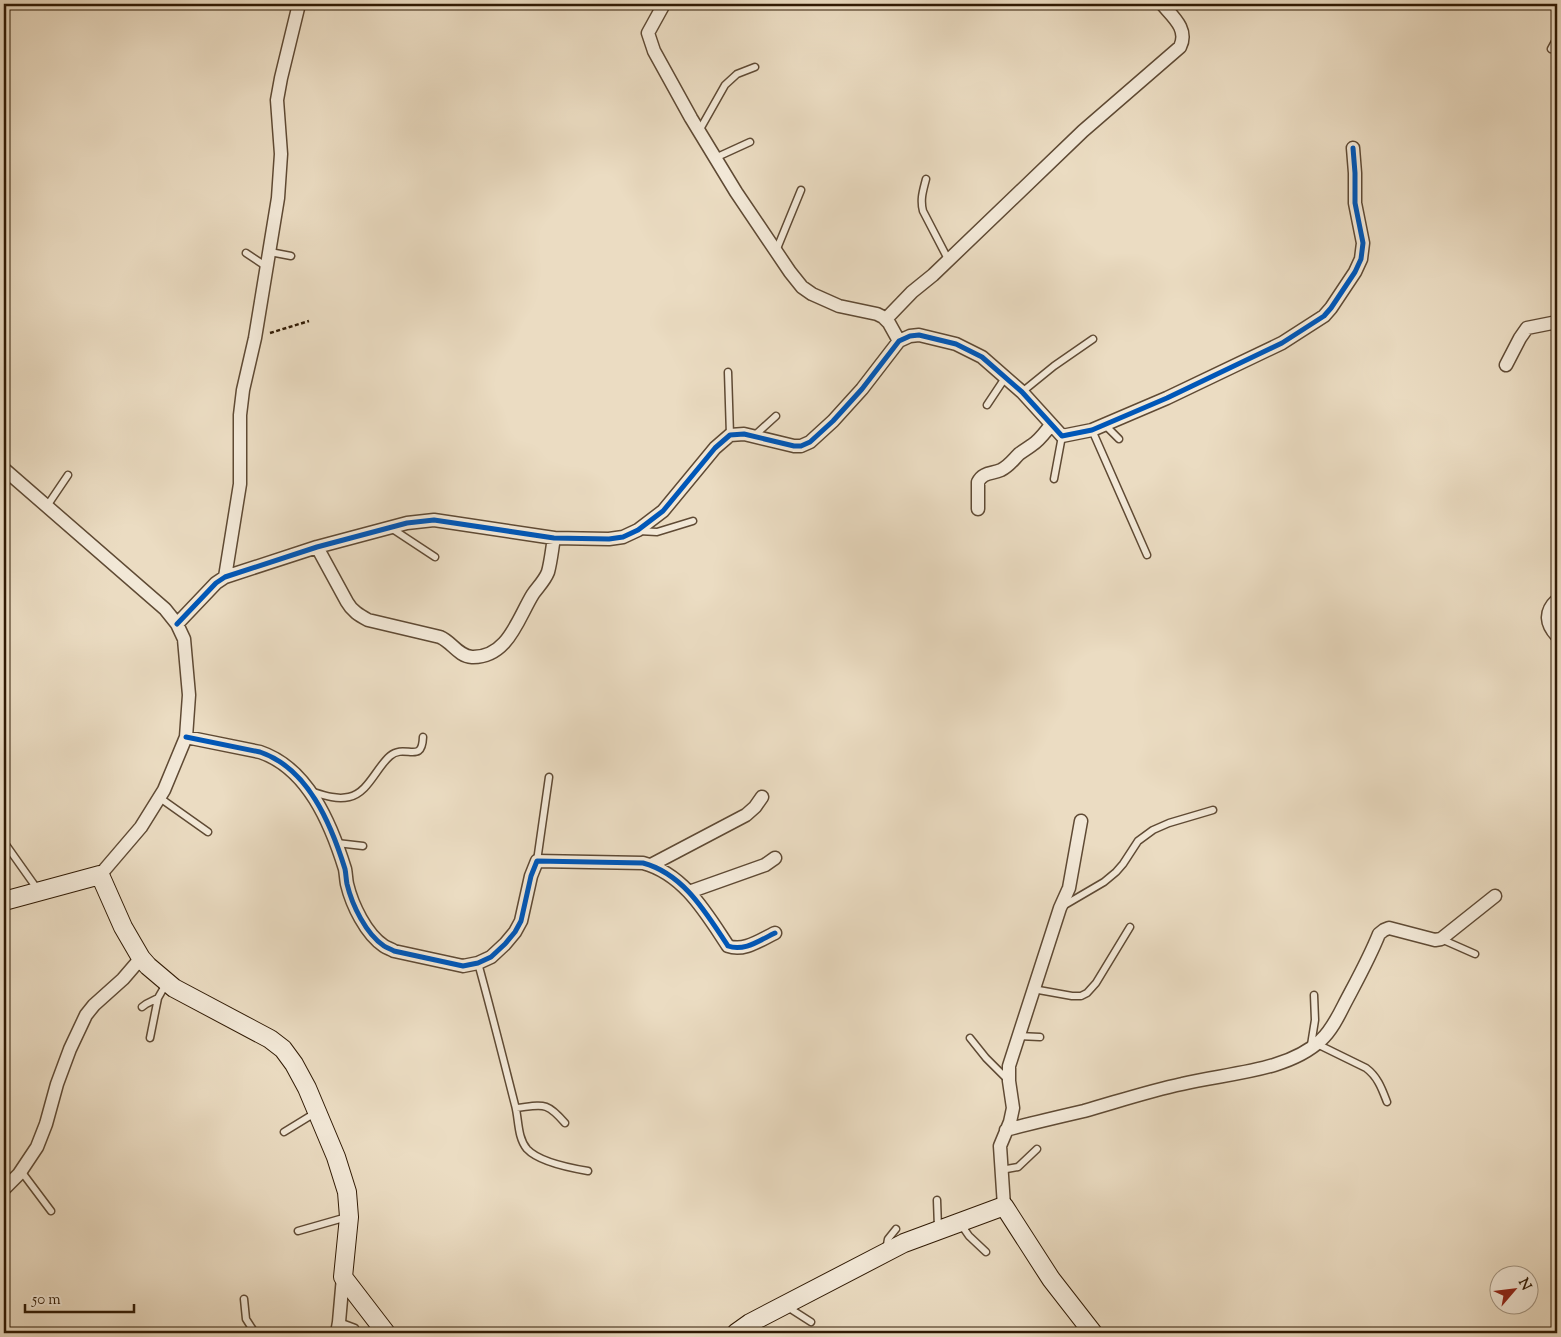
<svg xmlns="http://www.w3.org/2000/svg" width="1561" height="1337" font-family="'Sorts Mill Goudy',serif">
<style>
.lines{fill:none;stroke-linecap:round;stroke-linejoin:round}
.lane-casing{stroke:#5f4a34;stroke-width:9}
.street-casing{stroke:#5f4a34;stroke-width:15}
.secondary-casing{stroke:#301a04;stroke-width:20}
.path{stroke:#301a04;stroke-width:2.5;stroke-dasharray:4 2.5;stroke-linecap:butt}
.lane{stroke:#f2e8d7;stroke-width:6}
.street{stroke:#f2e8d7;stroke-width:12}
.secondary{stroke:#f2e8d7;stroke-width:18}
.cycleway-casing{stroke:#f2e8d7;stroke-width:8}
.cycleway{stroke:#0057b8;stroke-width:5}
</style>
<rect width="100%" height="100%" fill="#ebdcc2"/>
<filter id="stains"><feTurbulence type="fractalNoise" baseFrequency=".004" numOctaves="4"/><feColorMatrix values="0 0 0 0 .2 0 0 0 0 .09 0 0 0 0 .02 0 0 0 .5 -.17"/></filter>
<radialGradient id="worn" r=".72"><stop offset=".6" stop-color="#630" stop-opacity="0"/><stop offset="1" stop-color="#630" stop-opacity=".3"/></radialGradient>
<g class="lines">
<defs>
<path id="lane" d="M 1551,49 L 1557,38
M 699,131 L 725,85 L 737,74 L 755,67
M 715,158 L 750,142
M 926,179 C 923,191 920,199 923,211 L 949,261
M 776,251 L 801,190
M 270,252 L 291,256
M 246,253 L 267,267
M 728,372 L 730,435
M 1022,392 L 1054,366 L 1093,339
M 987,405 L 1005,378
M 1105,425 L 1119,439
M 1092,430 L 1147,555
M 754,436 L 776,416
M 1054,479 L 1062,436
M 47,506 L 68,475
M 391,528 L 435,557
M 639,531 L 657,532 L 693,521
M 310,791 C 323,795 336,800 349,797 C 368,793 376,768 390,756 C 405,743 422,765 423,737
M 160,798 L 208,832
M 4,842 L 38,890
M 337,843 L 363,846
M 537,861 L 549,777
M 1063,906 L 1104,882 L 1116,872 L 1123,864 L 1138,841 L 1153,830 L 1169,823 L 1213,810
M 1441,939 L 1475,954
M 478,963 C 491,1010 503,1058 515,1105 C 519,1119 517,1137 527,1149 C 539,1162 570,1168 588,1171
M 1033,989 L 1072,996 L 1081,996 L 1087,993 L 1096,983 L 1130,927
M 142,1007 L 146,1004 L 158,998
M 1018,1036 L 1040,1037
M 150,1038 L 158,998 L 166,984
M 970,1038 L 986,1058 L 1008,1080
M 1317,1044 L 1366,1068 C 1378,1077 1382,1089 1387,1102
M 1311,1045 L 1315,1020 L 1314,995
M 516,1108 C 543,1105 546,1101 565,1123
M 284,1132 L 315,1113
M 1001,1170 L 1018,1167 L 1037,1149
M 21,1171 L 51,1211
M 937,1200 L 938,1228
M 960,1223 L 969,1236 L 986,1252
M 298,1231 L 347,1217
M 886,1250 L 888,1239 L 896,1229
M 244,1299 L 246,1319 L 255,1333
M 786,1306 L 811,1322
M 339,1322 L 355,1328"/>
<path id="street" d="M 664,4 L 648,33 L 654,51 L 691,118 L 736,192 L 790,272 L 802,287 L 812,294 L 839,306 L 877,314 L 883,317 L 889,323 L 899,341
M 886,319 L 912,292 L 933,275 L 1083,131 L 1180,47 C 1189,29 1172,16 1162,4
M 1506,365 L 1520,338 L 1527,328 L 1557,322
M 4,469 L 165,609 L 177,624 L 184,639 L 189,695 L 186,737 L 164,790 L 141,827 L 100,875
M 978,509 L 978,482 C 983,472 992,474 1001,470 C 1009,466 1013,460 1019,454 C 1023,451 1028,448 1032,445 C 1040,440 1045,432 1051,425
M 317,547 L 347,602 C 352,611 359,615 368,620 L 440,637 C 452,642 458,656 472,657 C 508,658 518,618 533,594 C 538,587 545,580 548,572 C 551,561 552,549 554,538
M 225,577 L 240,484 L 240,415 L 243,390 L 255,338 L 278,198 L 281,154 L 277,100 L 281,78 L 299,4
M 1557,600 C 1544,612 1546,624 1557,636
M 177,624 L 216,583 L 225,577 L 317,547 L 407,523 L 434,520 L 554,538 L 609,539 L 623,537 L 638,530 L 663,511 L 715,448 L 730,435 L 744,434 L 794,446 L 801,446 L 810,442 L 833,421 L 862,389 L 899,341 L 910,336 L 919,335 L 956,344 L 982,357 L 1022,392 L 1062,436 L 1092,430 L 1167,398 L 1282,343 L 1324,316 L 1331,308 L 1355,272 L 1361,259 L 1363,243 L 1355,203 L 1355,173 L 1353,148
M 186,737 L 260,752 C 308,768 331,824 345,869 C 346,874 346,879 347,884 C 352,905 366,934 384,946 C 387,948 391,949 394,951 L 463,966 L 478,963 L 491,957 L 505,944 L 515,932 L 521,921 L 531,876 L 537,861 L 643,863 C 684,874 706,913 728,946 C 744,952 760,940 775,933
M 651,865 L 746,815 L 755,807 L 762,797
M 689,892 L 765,865 L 775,858
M 1006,1130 C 1032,1123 1058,1117 1084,1111 C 1116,1102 1149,1091 1182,1084 C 1226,1073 1287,1072 1321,1040 C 1331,1031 1338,1017 1344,1005 C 1356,982 1369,959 1379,934 L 1384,930 L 1389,928 L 1435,940 L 1441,939 L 1495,896
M 4,1189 L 19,1174 L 37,1147 L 46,1124 L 57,1084 L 70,1049 L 86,1015 L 94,1005 L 123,979 L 141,958
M 1004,1206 L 1000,1146 L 1010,1122 L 1013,1108 L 1009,1081 L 1009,1066 L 1060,908 L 1069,888 L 1081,821
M 337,1333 L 339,1322 L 343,1277"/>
<path id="secondary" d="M 4,901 L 100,875 L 123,927 L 141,958 L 148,966 L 174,988 L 270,1039 L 283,1049 L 294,1064 L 307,1088 L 336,1157 L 347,1192 L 349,1217 L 343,1277 L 386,1333
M 736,1333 L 750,1323 L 904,1243 L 1004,1206 L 1051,1279 L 1093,1333"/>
</defs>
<use href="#lane" class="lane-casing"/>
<use href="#street" class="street-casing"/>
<use href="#secondary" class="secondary-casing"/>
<path class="path" d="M 270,333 L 309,321"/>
<use href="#lane" class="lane"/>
<use href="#street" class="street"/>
<use href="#secondary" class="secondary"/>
<defs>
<path id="cycleway" d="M 177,624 L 216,583 L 225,577 L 317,547 L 407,523 L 434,520 L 554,538 L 609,539 L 623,537 L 638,530 L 663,511 L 715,448 L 730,435 L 744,434 L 794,446 L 801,446 L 810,442 L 833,421 L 862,389 L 899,341 L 910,336 L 919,335 L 956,344 L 982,357 L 1022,392 L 1062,436 L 1092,430 L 1167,398 L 1282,343 L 1324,316 L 1331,308 L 1355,272 L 1361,259 L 1363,243 L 1355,203 L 1355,173 L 1353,148
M 186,737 L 260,752 C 308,768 331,824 345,869 C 346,874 346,879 347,884 C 352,905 366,934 384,946 C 387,948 391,949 394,951 L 463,966 L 478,963 L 491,957 L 505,944 L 515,932 L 521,921 L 531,876 L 537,861 L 643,863 C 684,874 706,913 728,946 C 744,952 760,940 775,933"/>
</defs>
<use href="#cycleway" class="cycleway-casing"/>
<use href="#cycleway" class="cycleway"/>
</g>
<rect width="1561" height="1337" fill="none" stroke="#ebdcc2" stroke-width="20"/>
<rect x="5" y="5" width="1551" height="1327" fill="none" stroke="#301a04" stroke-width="2.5"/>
<rect x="10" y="10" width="1541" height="1317" fill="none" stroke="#301a04"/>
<g transform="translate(1514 1290) rotate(62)"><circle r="24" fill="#f2e8d7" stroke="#a49683"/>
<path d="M0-4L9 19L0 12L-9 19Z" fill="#8f2418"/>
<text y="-8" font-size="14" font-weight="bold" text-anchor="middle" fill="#301a04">N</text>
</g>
<path d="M25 1304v8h109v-8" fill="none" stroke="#301a04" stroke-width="2.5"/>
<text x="32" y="1304" font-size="15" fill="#301a04" stroke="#f2e8d7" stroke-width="4" paint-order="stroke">50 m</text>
<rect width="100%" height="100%" filter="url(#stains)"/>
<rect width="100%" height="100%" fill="url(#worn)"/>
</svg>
